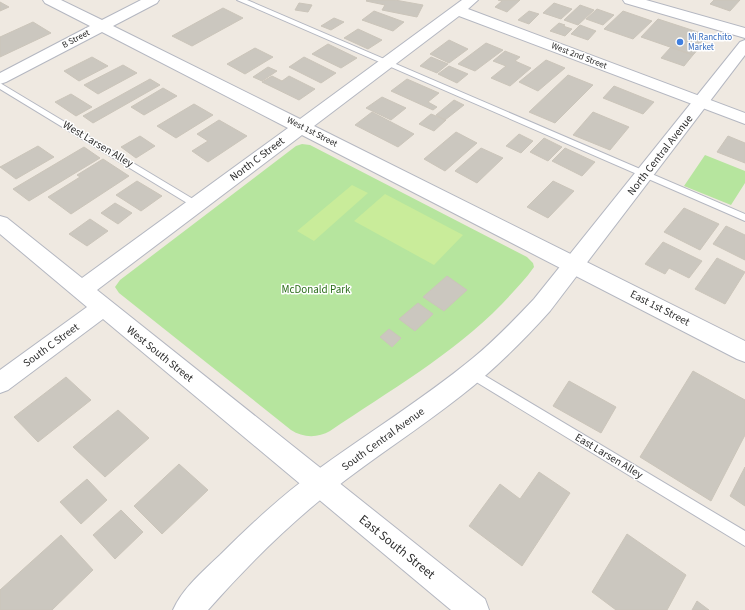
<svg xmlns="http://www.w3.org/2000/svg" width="745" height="610" font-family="'Source Sans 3',sans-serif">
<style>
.green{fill:#b6e59e}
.pitch{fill:#c9ec9a}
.building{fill:#cbc7bf;stroke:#cbc5ba}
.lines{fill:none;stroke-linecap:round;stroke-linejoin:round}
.service-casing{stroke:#b4b7c1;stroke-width:2}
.minor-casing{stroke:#b4b7c1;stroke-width:2}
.tertiary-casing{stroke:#b4b7c1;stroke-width:2}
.service{fill:#fff;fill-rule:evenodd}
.minor{fill:#fff;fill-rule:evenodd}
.tertiary{fill:#fff;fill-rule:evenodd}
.shop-dot{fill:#3f7fe0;stroke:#fff;stroke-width:1.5}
.labels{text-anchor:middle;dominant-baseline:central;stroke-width:3;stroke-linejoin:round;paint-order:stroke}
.far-shop-label{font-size:9px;fill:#366cbe;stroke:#fff;text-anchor:start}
.far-street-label{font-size:9px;fill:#2e2e2e;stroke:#fff}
.street-label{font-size:11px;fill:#2e2e2e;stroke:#fff}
.park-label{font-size:11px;fill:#2c6e1b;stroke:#fff}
.near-street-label{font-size:13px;fill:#2e2e2e;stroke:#fff}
</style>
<rect width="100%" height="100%" fill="#efe9e1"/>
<path class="green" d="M 302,144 L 310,145 L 527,257 L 533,263 L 534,267 C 525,280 513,292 502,304 C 452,355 389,391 330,431 C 318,438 303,438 291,430 L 119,293 L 115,287 L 120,280 L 296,146 Z
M 705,155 L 745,171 L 745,183 L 731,205 L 684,186 Z"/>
<path class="pitch" d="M 352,185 L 368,193 L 314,241 L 297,231 Z
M 385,194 L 463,235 L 434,265 L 354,221 Z"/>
<path class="building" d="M 367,0 L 395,0 L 423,5 L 417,17 L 382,10 L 385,5 L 366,1 Z
M 498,0 L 520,0 L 507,12 L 495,7 L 502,1 Z
M 714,0 L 740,0 L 730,11 L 710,4 Z
M 0,2 L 9,7 L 0,11 Z
M 299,3 L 312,5 L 308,12 L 295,10 Z
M 554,3 L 572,9 L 561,19 L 543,13 Z
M 580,5 L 594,10 L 578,25 L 564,20 Z
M 223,8 L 243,18 L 192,46 L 172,36 Z
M 597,9 L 614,15 L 603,25 L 586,19 Z
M 374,11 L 404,22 L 393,31 L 362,20 Z
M 529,11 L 539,14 L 529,24 L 518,20 Z
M 623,11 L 652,21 L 633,39 L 604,29 Z
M 334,18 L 344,22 L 331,30 L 321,26 Z
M 658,19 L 710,36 L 693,55 L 641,37 Z
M 33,22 L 51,33 L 0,57 L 0,37 Z
M 559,23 L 565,25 L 563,26 L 572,29 L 565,36 L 550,31 Z
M 580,25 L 596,31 L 588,40 L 571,34 Z
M 358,29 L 382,40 L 368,49 L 344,38 Z
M 449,40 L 468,49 L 449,63 L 430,54 Z
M 486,43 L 503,50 L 475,71 L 458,64 Z
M 328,44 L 357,58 L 341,68 L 312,54 Z
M 671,47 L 693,55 L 684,66 L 661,58 Z
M 255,48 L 273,57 L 245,74 L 227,64 Z
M 505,51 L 520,57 L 515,61 L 531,68 L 510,86 L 491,78 L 506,66 L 493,61 Z
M 92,57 L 108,66 L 79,81 L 64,71 Z
M 304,57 L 336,73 L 321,83 L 289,67 Z
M 431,57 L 448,64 L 437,73 L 420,66 Z
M 546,60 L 565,68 L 538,91 L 519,82 Z
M 123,65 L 137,73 L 98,94 L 84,85 Z
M 449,66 L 468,74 L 457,83 L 438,74 Z
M 268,67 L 277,71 L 262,81 L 253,77 Z
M 568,75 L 593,85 L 555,123 L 529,112 Z
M 272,76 L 282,81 L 289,76 L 315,89 L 299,100 L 262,82 Z
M 150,79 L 160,85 L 93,123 L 83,116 Z
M 407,79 L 439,93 L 428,102 L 437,107 L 433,110 L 391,91 Z
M 614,86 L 654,102 L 643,114 L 603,98 Z
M 163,88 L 177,96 L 144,115 L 131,107 Z
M 71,94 L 92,107 L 76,116 L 55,102 Z
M 382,97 L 406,108 L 391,120 L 366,108 Z
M 454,100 L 464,105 L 445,120 L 436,115 Z
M 194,104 L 213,115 L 176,138 L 157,126 Z
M 372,112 L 414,134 L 398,147 L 355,125 Z
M 593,112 L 629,127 L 610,150 L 573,135 Z
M 431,114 L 446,120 L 434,131 L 419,124 Z
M 219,120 L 247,136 L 208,162 L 192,151 L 208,141 L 197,134 Z
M 456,132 L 477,143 L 445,171 L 424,159 Z
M 519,134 L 533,141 L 521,153 L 506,146 Z
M 140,136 L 155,146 L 136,158 L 121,147 Z
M 728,136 L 745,143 L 745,163 L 717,152 Z
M 544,138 L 562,147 L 548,161 L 530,152 Z
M 38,146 L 54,157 L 16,179 L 0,167 Z
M 84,147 L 100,158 L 29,201 L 13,189 Z
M 481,148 L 503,158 L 477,183 L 455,171 Z
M 565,148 L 595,162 L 582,176 L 552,161 Z
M 103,159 L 129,176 L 71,214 L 48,197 L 80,177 L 77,175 Z
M 137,181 L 162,196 L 141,211 L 116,195 Z
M 553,181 L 574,191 L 548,218 L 527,207 Z
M 115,203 L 132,213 L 118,224 L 101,213 Z
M 684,208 L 719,224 L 700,250 L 664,232 Z
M 90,219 L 108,231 L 87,246 L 69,234 Z
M 726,226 L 745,235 L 745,260 L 713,244 Z
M 663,242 L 702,261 L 689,278 L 669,268 L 665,274 L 645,264 Z
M 717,258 L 745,272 L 725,304 L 695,289 Z
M 447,276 L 467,290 L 444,311 L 423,297 Z
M 418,303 L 433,314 L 415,331 L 399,319 Z
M 389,329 L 401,338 L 392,347 L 380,337 Z
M 693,371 L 745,400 L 745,435 L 711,501 L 640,457 Z
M 66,377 L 91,400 L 38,442 L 14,417 Z
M 569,381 L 616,407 L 601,433 L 553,406 Z
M 118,410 L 149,438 L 105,477 L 73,447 Z
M 179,464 L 208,490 L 162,534 L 134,506 Z
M 745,467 L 745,506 L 730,496 Z
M 539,472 L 570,493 L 522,566 L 469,526 L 500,484 L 520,499 Z
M 87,479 L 107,500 L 81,524 L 60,502 Z
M 121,510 L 143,532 L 115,559 L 93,535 Z
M 627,534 L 686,575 L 667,610 L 616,610 L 592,592 Z
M 61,535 L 93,570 L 52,610 L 0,610 L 0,590 Z
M 697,601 L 709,610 L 692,610 Z"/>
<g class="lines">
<defs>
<path id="service" d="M 237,0 L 247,0 L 745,214 L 745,221 Z
M 0,83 L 198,202 L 200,204 L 198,206 L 192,206 L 0,89 Z
M 472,368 L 745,531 L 745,546 L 468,377 L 466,373 L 468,369 Z"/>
<path id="minor" d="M 43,0 L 61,0 L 102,20 L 141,0 L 159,0 L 157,3 L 113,26 L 300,119 L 462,0 L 478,0 L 468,9 L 745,113 L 745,124 L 459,16 L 314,126 L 745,341 L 745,362 L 737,359 L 302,135 L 97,290 L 485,599 L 489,610 L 451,610 L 103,319 L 8,390 L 0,393 L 0,370 L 87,307 L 0,234 L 0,216 L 7,218 L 82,278 L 288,128 L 102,32 L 6,82 L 0,84 L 0,73 L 90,26 L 45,3 Z
M 623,0 L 646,0 L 745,28 L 745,38 L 625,3 Z"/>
<path id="tertiary" d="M 745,40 L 745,55 L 550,311 C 523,341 494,370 462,395 C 419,429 373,458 330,492 C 286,527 245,568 208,610 L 173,610 C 182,589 203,571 220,555 C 249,526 280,497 313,473 C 366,434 422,400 473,358 C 495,340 515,319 534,299 L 740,42 Z"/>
</defs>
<use href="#service" class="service-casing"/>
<use href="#minor" class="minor-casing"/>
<use href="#tertiary" class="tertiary-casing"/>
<use href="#service" class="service"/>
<use href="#minor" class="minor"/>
<use href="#tertiary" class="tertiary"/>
</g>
<circle class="shop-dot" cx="680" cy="42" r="4"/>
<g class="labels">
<g class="far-shop-label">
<text x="688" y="37">Mi Ranchito<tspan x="688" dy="10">Market</tspan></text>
</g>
<g class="far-street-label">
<text transform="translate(76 39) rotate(-28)">B Street</text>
<text transform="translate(579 56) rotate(21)">West 2nd Street</text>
<text transform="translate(312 132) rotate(27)">West 1st Street</text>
</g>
<g class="street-label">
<text transform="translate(98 144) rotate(31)">West Larsen Alley</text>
<text transform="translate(660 155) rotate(-52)">North Central Avenue</text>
<text transform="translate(257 159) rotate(-37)">North C Street</text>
<text transform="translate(660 308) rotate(27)">East 1st Street</text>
<text transform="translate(51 345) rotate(-36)">South C Street</text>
<text transform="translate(160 354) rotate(39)">West South Street</text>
<text transform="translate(383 439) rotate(-36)">South Central Avenue</text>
<text transform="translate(609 456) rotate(31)">East Larsen Alley</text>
</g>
<g class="park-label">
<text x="316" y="289">McDonald Park</text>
</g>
<g class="near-street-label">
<text transform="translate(397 547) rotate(39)">East South Street</text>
</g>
</g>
</svg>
